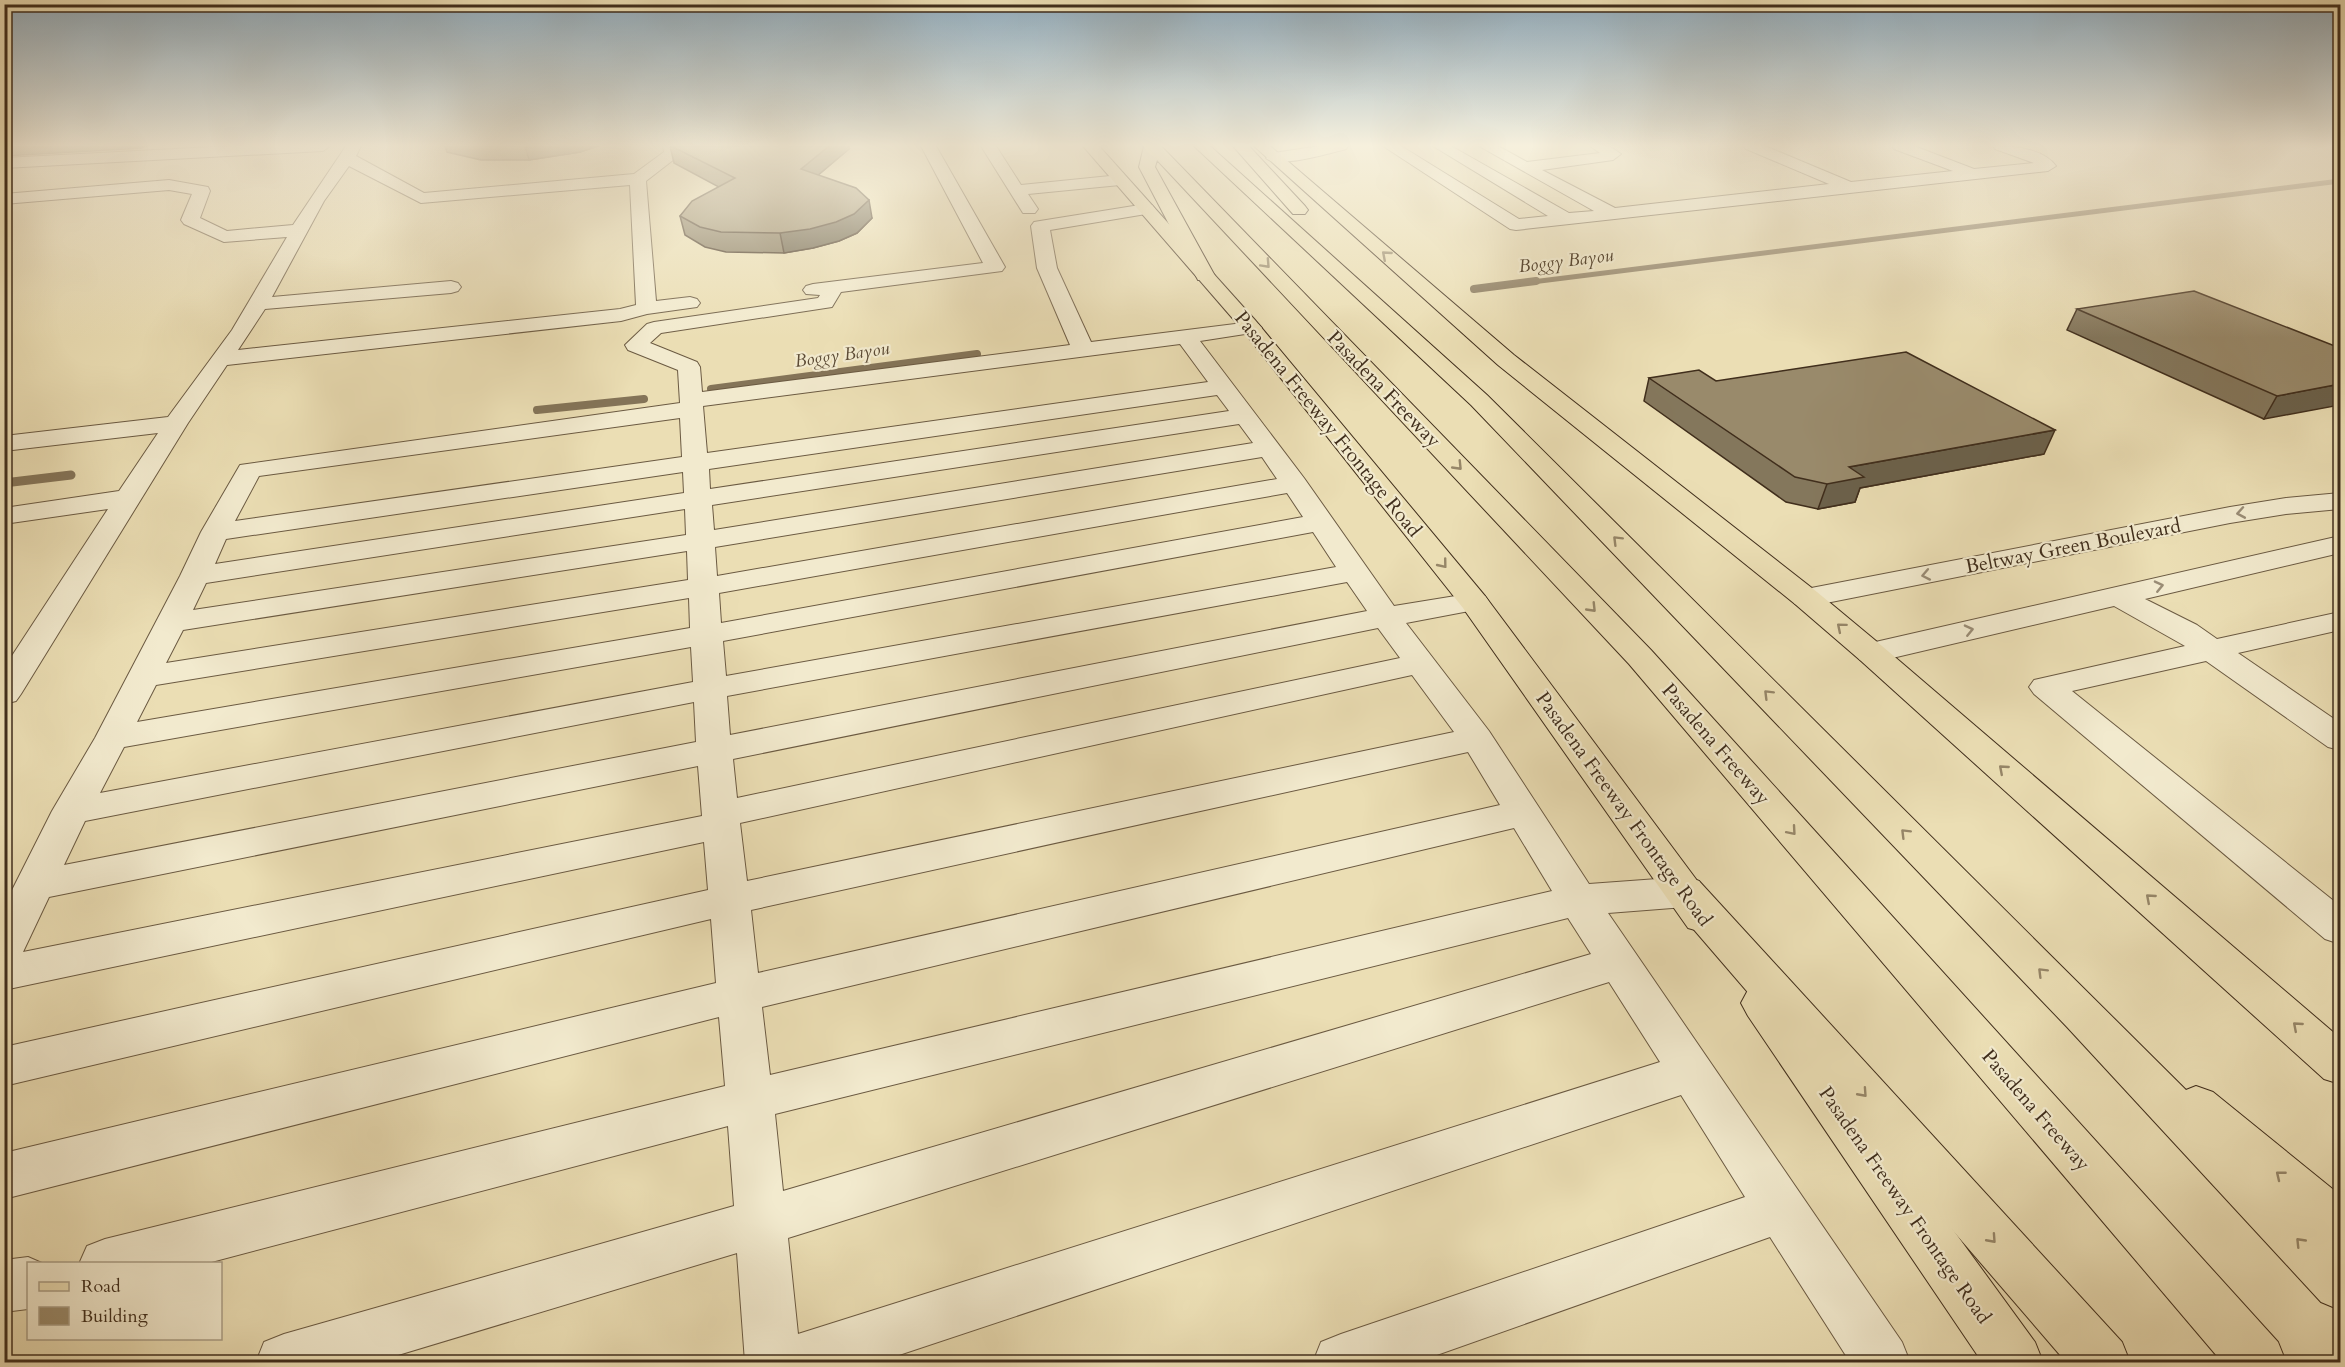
<svg xmlns="http://www.w3.org/2000/svg" width="2345" height="1367" font-family="Cardo,serif">
<style>
.lines{fill:none;stroke-linecap:round;stroke-linejoin:round}
.stream-far2{stroke:#847458;stroke-width:5}
.stream-far1{stroke:#847458;stroke-width:8}
.stream{stroke:#847458;stroke-width:9}
.minor-casing{stroke:#6b5a42;stroke-width:2}
.major-casing{stroke:#402e1c;stroke-width:2}
.highway-casing{stroke:#402e1c;stroke-width:2}
.minor{fill:#f2eace;fill-rule:evenodd}
.major{fill:#ebdeb4;fill-rule:evenodd}
.highway{fill:#ebdeb4;fill-rule:evenodd}
.wall{fill:#84775c;stroke:#402e1c;stroke-width:1.5}
.shaded-wall{fill:#6b614b;stroke:#402e1c;stroke-width:1.5}
.building{fill:#998a6b;stroke:#402e1c;stroke-width:1.5}
.oneway{stroke:#968668}
.oneway2{stroke:#998c75}
.labels{text-anchor:middle;dominant-baseline:central;stroke-width:4.5;stroke-linejoin:round;paint-order:stroke}
.far-water-label{font-size:18px;font-style:italic;fill:#5c4b35;stroke:#f2eace}
.street-label{font-size:20px;fill:#402e1c;stroke:#f2eace}
</style>
<rect width="100%" height="100%" fill="#ebdeb4"/>
<filter id="stains"><feTurbulence type="fractalNoise" baseFrequency=".00333" numOctaves="4"/><feColorMatrix values="0 0 0 0 .2 0 0 0 0 .09 0 0 0 0 .02 0 0 0 .5 -.17"/></filter>
<radialGradient id="worn" r=".72"><stop offset=".6" stop-color="#630" stop-opacity="0"/><stop offset="1" stop-color="#630" stop-opacity=".3"/></radialGradient>
<g class="lines">
<path class="stream-far2" d="M 1524,283 L 2340,181"/>
<path class="stream-far1" d="M 1474,289 L 1536,281
M 711,389 L 977,354
M 537,410 L 644,399"/>
<path class="stream" d="M 4,483 L 71,475"/>
<defs>
<path id="minor" d="M 232,146 L 330,146 L 323,151 L 4,168 L 4,158 Z
M 346,146 L 361,146 L 356,156 L 424,193 L 634,174 L 664,152 L 663,146 L 679,146 L 680,154 L 677,157 L 646,181 L 656,301 L 690,297 L 697,299 L 700,303 L 697,307 L 647,314 L 621,321 L 227,365 L 188,423 L 21,694 L 16,701 L 4,704 L 4,668 L 108,509 L 4,524 L 4,508 L 119,491 L 158,433 L 4,451 L 4,436 L 168,417 L 232,330 L 287,237 L 224,242 L 184,224 L 181,220 L 192,194 L 169,190 L 4,204 L 4,194 L 169,180 L 208,187 L 210,191 L 200,218 L 227,231 L 293,225 ZM 349,166 L 421,203 L 630,185 L 636,305 L 620,309 L 238,350 L 265,309 L 451,293 L 458,291 L 461,287 L 458,283 L 451,281 L 272,297 L 324,201 Z
M 921,146 L 936,146 L 1005,267 L 1002,271 L 841,292 L 832,307 L 661,333 L 650,343 L 697,362 L 700,367 L 702,392 L 1070,345 L 1037,268 L 1031,226 L 1034,222 L 1040,221 L 1146,204 L 1152,205 L 1155,209 L 1152,213 L 1050,230 L 1057,268 L 1091,342 L 1251,322 L 1258,324 L 1262,328 L 1258,332 L 1200,341 L 1304,478 L 1394,606 L 1474,593 L 1485,596 L 1489,602 L 1485,608 L 1406,623 L 1489,731 L 1589,884 L 1685,877 L 1699,881 L 1705,892 L 1699,903 L 1685,907 L 1608,913 L 1902,1342 L 1910,1362 L 1850,1362 L 1770,1237 L 1417,1362 L 1313,1362 L 1321,1342 L 1341,1334 L 1745,1197 L 1681,1095 L 878,1362 L 745,1362 L 737,1253 L 375,1362 L 256,1362 L 264,1342 L 284,1334 L 734,1206 L 728,1126 L 204,1264 L 79,1264 L 87,1246 L 105,1239 L 725,1086 L 719,1017 L 4,1199 L 4,1153 L 716,983 L 711,919 L 4,1086 L 4,1047 L 708,890 L 704,842 L 4,990 L 4,906 L 52,811 L 95,738 L 180,576 L 201,532 L 240,465 L 680,403 L 678,370 L 628,350 L 625,345 L 647,324 L 654,322 L 818,298 L 820,295 L 806,294 L 803,290 L 806,286 L 813,284 L 983,263 ZM 1180,344 L 1208,382 L 707,453 L 703,406 ZM 1217,395 L 1229,411 L 710,489 L 709,469 ZM 680,418 L 682,457 L 235,521 L 259,476 ZM 1239,424 L 1253,443 L 714,530 L 712,505 ZM 1262,457 L 1277,479 L 717,576 L 715,547 ZM 683,472 L 684,493 L 215,564 L 226,539 ZM 1287,493 L 1303,517 L 721,623 L 719,593 ZM 685,509 L 686,535 L 193,610 L 206,583 ZM 1313,532 L 1336,567 L 726,676 L 723,641 ZM 687,551 L 688,580 L 166,663 L 183,630 ZM 1347,582 L 1367,611 L 730,735 L 727,696 ZM 689,598 L 690,628 L 137,722 L 156,685 ZM 1378,628 L 1400,658 L 737,798 L 733,759 ZM 691,647 L 693,682 L 100,793 L 124,747 ZM 1412,675 L 1454,732 L 747,881 L 740,823 ZM 694,702 L 696,742 L 64,865 L 85,821 ZM 1468,752 L 1500,805 L 758,973 L 751,910 ZM 698,766 L 702,816 L 23,952 L 49,897 ZM 1514,828 L 1552,891 L 770,1075 L 762,1007 ZM 1568,918 L 1591,954 L 783,1191 L 775,1114 ZM 1609,982 L 1660,1062 L 798,1334 L 788,1238 Z
M 981,146 L 996,146 L 1021,185 L 1120,175 L 1128,180 L 1120,185 L 1028,194 L 1038,209 L 1035,213 L 1023,213 Z
M 1320,146 L 1348,146 L 1346,149 C 1331,153 1276,169 1266,158 L 1274,153 Z
M 1383,146 L 1401,146 L 1519,219 L 1548,216 L 1433,146 L 1451,146 L 1569,213 L 1594,211 L 1479,146 L 1498,146 L 1527,162 L 1600,153 L 1590,146 L 1609,146 L 1621,154 L 1613,160 L 1542,170 L 1615,208 L 1829,184 L 1746,149 L 1744,146 L 1765,146 L 1851,182 L 1953,171 L 1894,149 L 1892,146 L 1914,146 L 1974,169 L 2034,163 L 1995,149 L 1993,146 C 2013,146 2043,148 2056,166 L 2048,171 L 1516,230 L 1510,229 Z
M 2340,493 L 2340,509 L 2286,514 L 2230,523 L 1806,607 L 1795,604 L 1791,598 L 1795,592 L 1806,589 L 2230,507 L 2286,498 Z
M 2340,536 L 2340,553 L 2145,599 L 2197,625 L 2217,639 L 2340,612 L 2340,630 L 2238,653 L 2340,723 L 2340,750 L 2328,747 L 2206,661 L 2072,691 L 2340,906 L 2340,944 L 2325,939 L 2034,694 L 2029,687 L 2034,680 L 2185,646 L 2114,606 L 1871,663 L 1860,660 L 1855,653 L 1860,646 L 1871,643 Z
M 28,1257 L 44,1264 L 28,1264 L 28,1309 L 4,1312 L 4,1260 Z"/>
<path id="major" d="M 1083,146 L 1099,146 L 1255,320 L 1485,596 L 1716,906 L 1722,917 L 1716,928 L 1702,932 L 1688,928 L 1463,608 L 1241,328 Z
M 1254,146 L 1270,146 L 1514,355 L 1817,592 L 1882,646 L 2340,1038 L 2340,1084 L 2324,1079 L 1860,660 L 1795,604 L 1498,365 Z
M 1763,985 L 1778,990 L 2035,1342 L 2043,1362 L 1982,1362 L 1748,1016 L 1741,1003 L 1748,990 Z"/>
<path id="highway" d="M 1144,146 L 1161,146 L 1651,650 L 2278,1342 L 2286,1362 L 2222,1362 L 1629,664 L 1157,160 L 1155,167 L 1215,276 L 1212,280 L 1198,280 L 1139,167 Z
M 1194,146 L 1210,146 L 1487,395 L 2186,1090 L 2196,1086 L 2213,1092 L 2340,1195 L 2340,1310 L 2321,1302 L 2067,1027 L 1471,405 Z
M 1233,146 L 1249,146 L 1305,206 L 1308,210 L 1305,214 L 1293,214 Z
M 1685,877 L 1699,881 L 2122,1342 L 2130,1362 L 2066,1362 L 1671,903 L 1665,892 L 1671,881 Z"/>
</defs>
<use href="#minor" class="minor-casing"/>
<use href="#major" class="major-casing"/>
<use href="#highway" class="highway-casing"/>
<use href="#minor" class="minor"/>
<use href="#major" class="major"/>
<use href="#highway" class="highway"/>
</g>
<path class="wall" d="M 445,146 L 598,146 L 580,152 L 529,160 L 481,160 L 447,152 Z
M 670,146 L 849,149 L 818,175 L 872,218 L 857,233 L 839,241 L 813,248 L 784,253 L 726,252 L 705,247 L 685,235 L 680,216 L 719,187 L 674,163 Z
M 2077,309 L 2340,348 L 2264,419 L 2067,330 Z
M 1649,378 L 1716,381 L 2044,454 L 1860,488 L 1855,502 L 1818,509 L 1786,502 L 1644,401 Z"/>
<path class="shaded-wall" d="M 4,146 L 145,146 L 142,148 L 4,156 Z
M 525,146 L 598,146 L 580,152 L 529,160 Z
M 829,146 L 849,146 L 849,149 L 804,187 L 801,169 Z
M 869,200 L 872,218 L 857,233 L 839,241 L 813,248 L 784,253 L 780,233 Z
M 2340,384 L 2340,405 L 2264,419 L 2277,396 Z
M 2055,430 L 2044,454 L 1860,488 L 1855,502 L 1818,509 L 1827,484 L 1849,467 Z"/>
<path class="building" d="M 671,146 L 829,146 L 801,169 L 856,188 L 869,200 L 854,214 L 836,222 L 810,229 L 780,233 L 721,232 L 700,227 L 680,216 L 692,201 L 735,178 Z
M 2194,291 L 2340,348 L 2340,384 L 2277,396 L 2077,309 Z
M 1906,352 L 2055,430 L 1849,467 L 1864,477 L 1827,484 L 1795,477 L 1649,378 L 1699,370 L 1716,381 Z"/>
<defs><path id="oneway-chevron" d="M-2-3.5L2.5 0L-2 3.5" fill="none" stroke-width="1.6" stroke-linecap="round" stroke-linejoin="round" transform="scale(1.5)"/></defs>
<g class="oneway">
<use href="#oneway-chevron" transform="translate(1386 255) rotate(-139)"/>
<use href="#oneway-chevron" transform="translate(1266 264) rotate(47)"/>
<use href="#oneway-chevron" transform="translate(1458 466) rotate(46)"/>
<use href="#oneway-chevron" transform="translate(1617 540) rotate(-135)"/>
<use href="#oneway-chevron" transform="translate(1443 564) rotate(51)"/>
<use href="#oneway-chevron" transform="translate(1592 608) rotate(46)"/>
<use href="#oneway-chevron" transform="translate(1841 627) rotate(-140)"/>
<use href="#oneway-chevron" transform="translate(1768 694) rotate(-135)"/>
<use href="#oneway-chevron" transform="translate(2003 769) rotate(-139)"/>
<use href="#oneway-chevron" transform="translate(1792 831) rotate(49)"/>
<use href="#oneway-chevron" transform="translate(1905 833) rotate(-135)"/>
<use href="#oneway-chevron" transform="translate(2150 898) rotate(-139)"/>
<use href="#oneway-chevron" transform="translate(2042 972) rotate(-135)"/>
<use href="#oneway-chevron" transform="translate(2297 1026) rotate(-139)"/>
<use href="#oneway-chevron" transform="translate(1863 1093) rotate(48)"/>
<use href="#oneway-chevron" transform="translate(2280 1175) rotate(-141)"/>
<use href="#oneway-chevron" transform="translate(1992 1239) rotate(48)"/>
<use href="#oneway-chevron" transform="translate(2300 1242) rotate(-134)"/>
</g>
<g class="oneway2">
<use href="#oneway-chevron" transform="translate(2241 513) rotate(170)"/>
<use href="#oneway-chevron" transform="translate(1926 575) rotate(169)"/>
<use href="#oneway-chevron" transform="translate(2159 586) rotate(-13)"/>
<use href="#oneway-chevron" transform="translate(1969 630) rotate(-13)"/>
</g>
<linearGradient id="sky" x2="0" y2="1"><stop stop-color="#92adbe"/><stop offset="0.43" stop-color="#f6f0dd"/><stop offset="1" stop-color="#f6f0dd" stop-opacity="0"/></linearGradient>
<rect width="2345" height="338" fill="url(#sky)"/>
<g class="labels">
<g class="far-water-label">
<text transform="translate(1566 261) rotate(-7)">Boggy Bayou</text>
<text transform="translate(842 355) rotate(-8)">Boggy Bayou</text>
</g>
<g class="street-label">
<text transform="translate(1384 389) rotate(46)">Pasadena Freeway</text>
<text transform="translate(1328 424) rotate(51)">Pasadena Freeway Frontage Road</text>
<text transform="translate(2073 546) rotate(-11)">Beltway Green Boulevard</text>
<text transform="translate(1716 744) rotate(49)">Pasadena Freeway</text>
<text transform="translate(1624 809) rotate(54)">Pasadena Freeway Frontage Road</text>
<text transform="translate(2036 1110) rotate(49)">Pasadena Freeway</text>
<text transform="translate(1905 1205) rotate(55)">Pasadena Freeway Frontage Road</text>
</g>
</g>
<rect width="2345" height="1367" fill="none" stroke="#ebdeb4" stroke-width="24"/>
<rect x="6" y="6" width="2333" height="1355" fill="none" stroke="#402e1c" stroke-width="3"/>
<rect x="12" y="12" width="2321" height="1343" fill="none" stroke="#402e1c" stroke-width="1.5"/>
<rect x="27" y="1262" width="195" height="78" fill="#f2eace" stroke="#ab9f87" stroke-width="1.5"/>
<rect x="39" y="1282" width="30" height="9" fill="#ebdeb4" stroke="#ab9f87" stroke-width="1.5"/>
<text x="81" y="1292" font-size="18" fill="#402e1c">Road</text>
<rect x="39" y="1307" width="30" height="18" fill="#998a6b" stroke="#ab9f87" stroke-width="1.5"/>
<text x="81" y="1322" font-size="18" fill="#402e1c">Building</text>
<rect width="100%" height="100%" filter="url(#stains)"/>
<rect width="100%" height="100%" fill="url(#worn)"/>
</svg>
